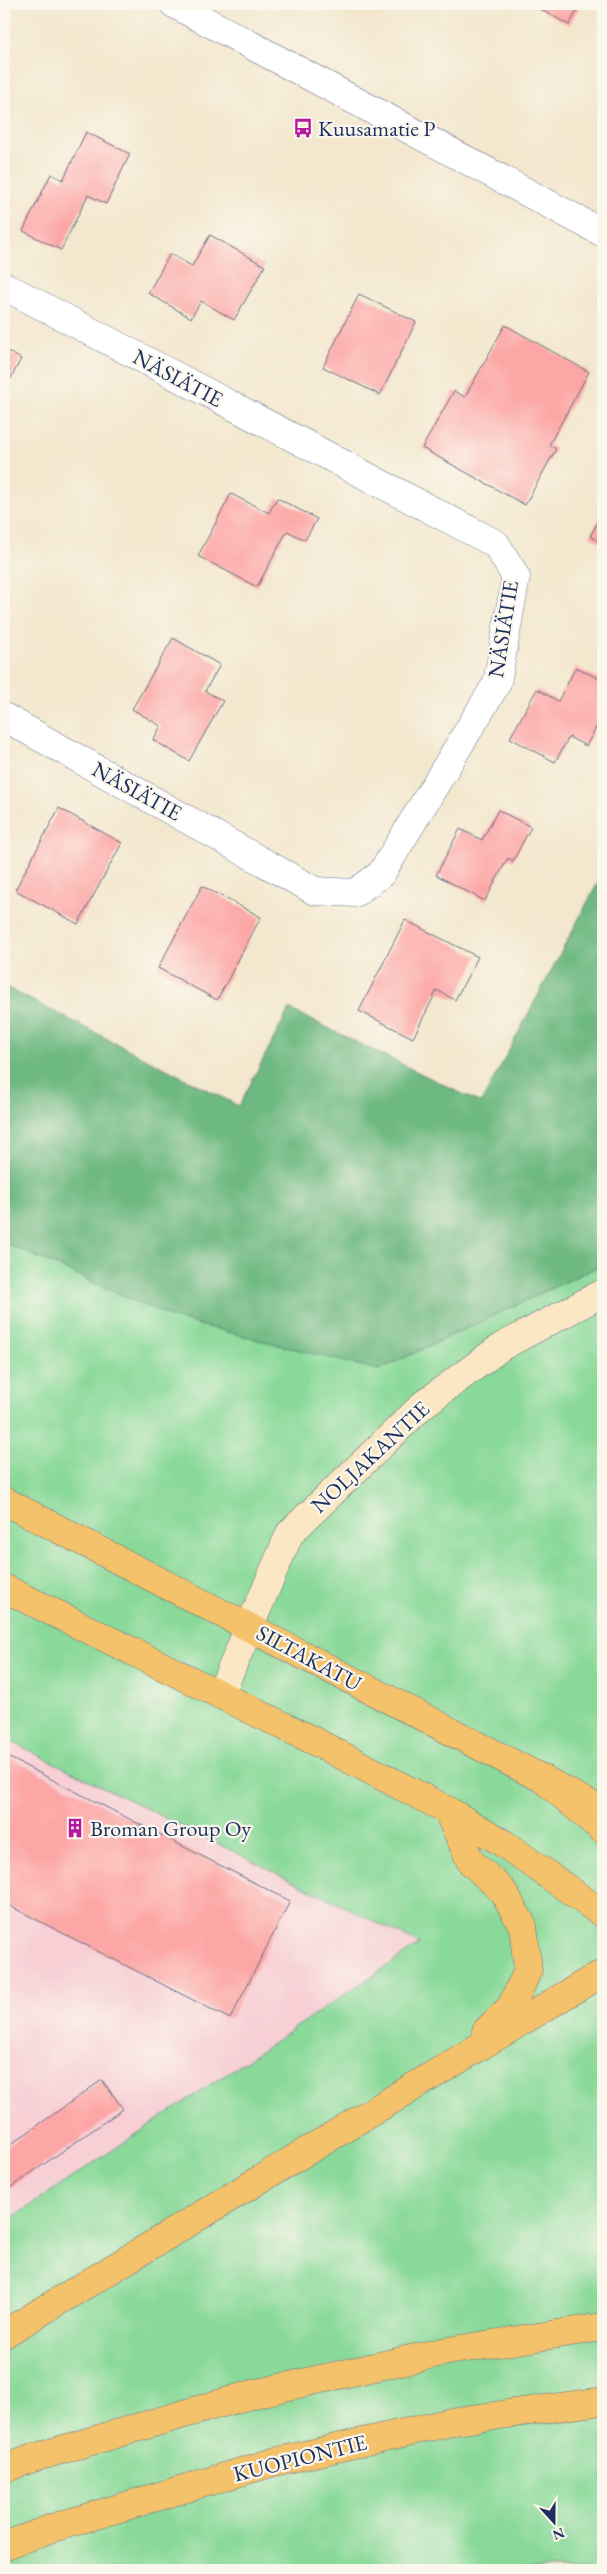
<svg xmlns="http://www.w3.org/2000/svg" width="607" height="2574" font-family="'EB Garamond',serif">
<style>
.built{fill:#f7cfd5}
.green{fill:#89d999;stroke:#52847c}
.forest{fill:#6eb981;stroke:#447470}
.building{fill:#fca6a5}
.lines{fill:none;stroke-linecap:round;stroke-linejoin:round}
.minor-casing{stroke:#676f85;stroke-width:29}
.tertiary-casing{stroke:#676f85;stroke-width:29}
.secondary-casing{stroke:#676f85;stroke-width:29}
.primary-casing{stroke:#676f85;stroke-width:29}
.motorway-casing{stroke:#676f85;stroke-width:29}
.minor{stroke:#fff;stroke-width:28}
.tertiary{stroke:#fff;stroke-width:28}
.secondary{stroke:#fbe7c3;stroke-width:28}
.primary{stroke:#f4c26a;stroke-width:28}
.motorway{stroke:#f4c26a;stroke-width:28}
.labels{text-anchor:middle;dominant-baseline:central;stroke-width:4.5;stroke-linejoin:round;paint-order:stroke}
.poi-label{font-size:22px;fill:#1b2f5e;stroke:#fbf7ec;text-anchor:start}
.street-label{font-size:22px;fill:#1b2f5e;stroke:#fbf7ec}
</style>
<rect width="100%" height="100%" fill="#fbf7ec"/>
<filter id="ink" filterUnits="userSpaceOnUse"><feTurbulence type="fractalNoise" baseFrequency=".02" numOctaves="2"/><feDisplacementMap in="SourceGraphic" scale="10" xChannelSelector="R" yChannelSelector="G"/><feConvolveMatrix kernelMatrix="1 2 1 2 8 2 1 2 1" color-interpolation-filters="sRGB"/></filter>
<filter id="wash" filterUnits="userSpaceOnUse"><feTurbulence type="fractalNoise" baseFrequency=".0096" numOctaves="4" result="noise"/><feDisplacementMap in="SourceGraphic" scale="20" xChannelSelector="R" yChannelSelector="G"/><feGaussianBlur stdDeviation="1.12" result="paint"/><feColorMatrix in="noise" values="0 0 0 0 0 0 0 0 0 0 0 0 0 0 0 0 0 1.4 0 .05"/><feComposite in="paint" operator="in"/></filter>
<g filter="url(#wash)">
<rect width="100%" height="100%" fill="#f3e7cd"/>
<path class="built" d="M 4,1738 L 420,1944 L 4,2223 Z"/>
<path class="green" d="M 4,1242 L 173,1318 L 378,1370 L 603,1264 L 603,2570 L 4,2570 L 4,2223 L 420,1944 L 4,1738 Z"/>
<path class="forest" d="M 603,873 L 603,1264 L 378,1370 L 173,1318 L 4,1242 L 4,986 L 239,1106 L 289,1009 L 481,1103 Z"/>
<g id="blocks">
<path class="building" d="M 531,4 L 581,4 L 569,25 Z
M 86,132 L 130,154 L 106,204 L 88,195 L 61,250 L 23,231 L 51,174 L 63,180 Z
M 210,235 L 265,266 L 234,320 L 201,301 L 191,318 L 148,293 L 170,254 L 192,266 Z
M 359,294 L 416,322 L 380,395 L 323,367 Z
M 505,325 L 589,372 L 549,445 L 556,449 L 525,505 L 422,448 L 454,391 L 465,397 Z
M 4,349 L 21,359 L 4,391 Z
M 231,494 L 269,513 L 277,498 L 317,519 L 305,540 L 287,531 L 257,587 L 198,556 Z
M 603,512 L 603,544 L 590,536 Z
M 173,638 L 220,665 L 205,691 L 223,701 L 189,761 L 153,740 L 161,726 L 132,709 Z
M 576,667 L 603,681 L 603,715 L 586,746 L 569,737 L 555,762 L 510,738 L 537,689 L 558,701 Z
M 59,808 L 122,843 L 78,924 L 15,890 Z
M 498,810 L 531,827 L 513,861 L 508,858 L 485,901 L 436,875 L 460,829 L 482,840 Z
M 202,886 L 261,917 L 217,1000 L 158,968 Z
M 405,920 L 478,957 L 455,1000 L 437,990 L 413,1038 L 359,1011 Z
M 4,1755 L 290,1901 L 230,2019 L 4,1903 Z
M 102,2080 L 123,2109 L 4,2192 L 4,2149 Z"/>
</g>
</g>
<g filter="url(#ink)">
<use href="#blocks" fill-opacity="0" stroke="#676f85" stroke-width="1"/>
<g class="lines">
<defs>
<path id="minor" d="M 4,286 L 496,544 L 516,577 L 497,683 L 381,874 L 355,893 L 315,891 L 4,717"/>
<path id="tertiary" d="M 174,4 L 603,233"/>
<path id="secondary" d="M 220,1695 L 290,1533 L 424,1404 L 501,1347 L 603,1293"/>
<path id="primary" d="M 4,1501 L 543,1779 L 603,1830
M 4,1588 L 312,1740 L 447,1810 L 503,1843 L 603,1914"/>
<path id="motorway" d="M 543,1779 L 603,1811
M 447,1810 L 471,1862 L 502,1890 L 523,1926 L 528,1970 L 511,2007 L 486,2031
M 4,2334 L 597,1976 L 603,1975
M 4,2469 L 33,2458 L 253,2394 L 447,2351 L 603,2327
M 4,2546 L 52,2528 L 274,2462 L 456,2421 L 603,2401"/>
</defs>
<use href="#minor" class="minor-casing"/>
<use href="#tertiary" class="tertiary-casing"/>
<use href="#secondary" class="secondary-casing"/>
<use href="#primary" class="primary-casing"/>
<use href="#motorway" class="motorway-casing"/>
<use href="#minor" class="minor"/>
<use href="#tertiary" class="tertiary"/>
<use href="#secondary" class="secondary"/>
<use href="#primary" class="primary"/>
<use href="#motorway" class="motorway"/>
</g>
</g>
<defs>
<symbol id="bus-bare" viewBox="-9 -9 18 18"><path d="M-5-6H5V4H4V6H2V4H-2V6H-4V4H-5ZM-3.5-4V0h7V-4ZM-3.5 1.2v1.5H-2V1.2ZM2 1.2v1.5H3.5V1.2Z" fill="#b5179e" stroke="#fbf7ec" stroke-width="2.5" paint-order="stroke"/></symbol>
<symbol id="building-bare" viewBox="-9 -9 18 18"><path d="M-4-6H4V6H1V3H-1V6H-4ZM-2.5-4.3h1.7v1.8h-1.7ZM.8-4.3h1.7v1.8H.8ZM-2.5-1h1.7V.8h-1.7ZM.8-1h1.7V.8H.8Z" fill="#b5179e" stroke="#fbf7ec" stroke-width="2.5" paint-order="stroke"/></symbol>
</defs>
<g fill-rule="evenodd">
<use href="#bus-bare" x="289" y="114" width="28" height="28"/>
<use href="#building-bare" x="61" y="1814" width="28" height="28"/>
</g>
<g class="labels">
<g class="poi-label">
<text x="318" y="128">Kuusamatie P</text>
<text x="90" y="1828">Broman Group Oy</text>
</g>
<g class="street-label">
<text transform="translate(178 378) rotate(28)">NÄSIÄTIE</text>
<text transform="translate(503 629) rotate(-81)">NÄSIÄTIE</text>
<text transform="translate(137 791) rotate(29)">NÄSIÄTIE</text>
<text transform="translate(370 1457) rotate(-43)">NOLJAKANTIE</text>
<text transform="translate(309 1658) rotate(28)">SILTAKATU</text>
<text transform="translate(300 2458) rotate(-14)">KUOPIONTIE</text>
</g>
</g>
<rect width="607" height="2574" fill="none" stroke="#fbf7ec" stroke-width="20"/>
<g transform="translate(554 2522) rotate(159)" stroke="#fbf7ec" stroke-width="4" paint-order="stroke">
<path d="M0-4L9 19L0 12L-9 19Z" fill="#1b2f5e"/>
<text y="-8" font-size="14" font-weight="bold" text-anchor="middle" fill="#1b2f5e">N</text>
</g>
</svg>
